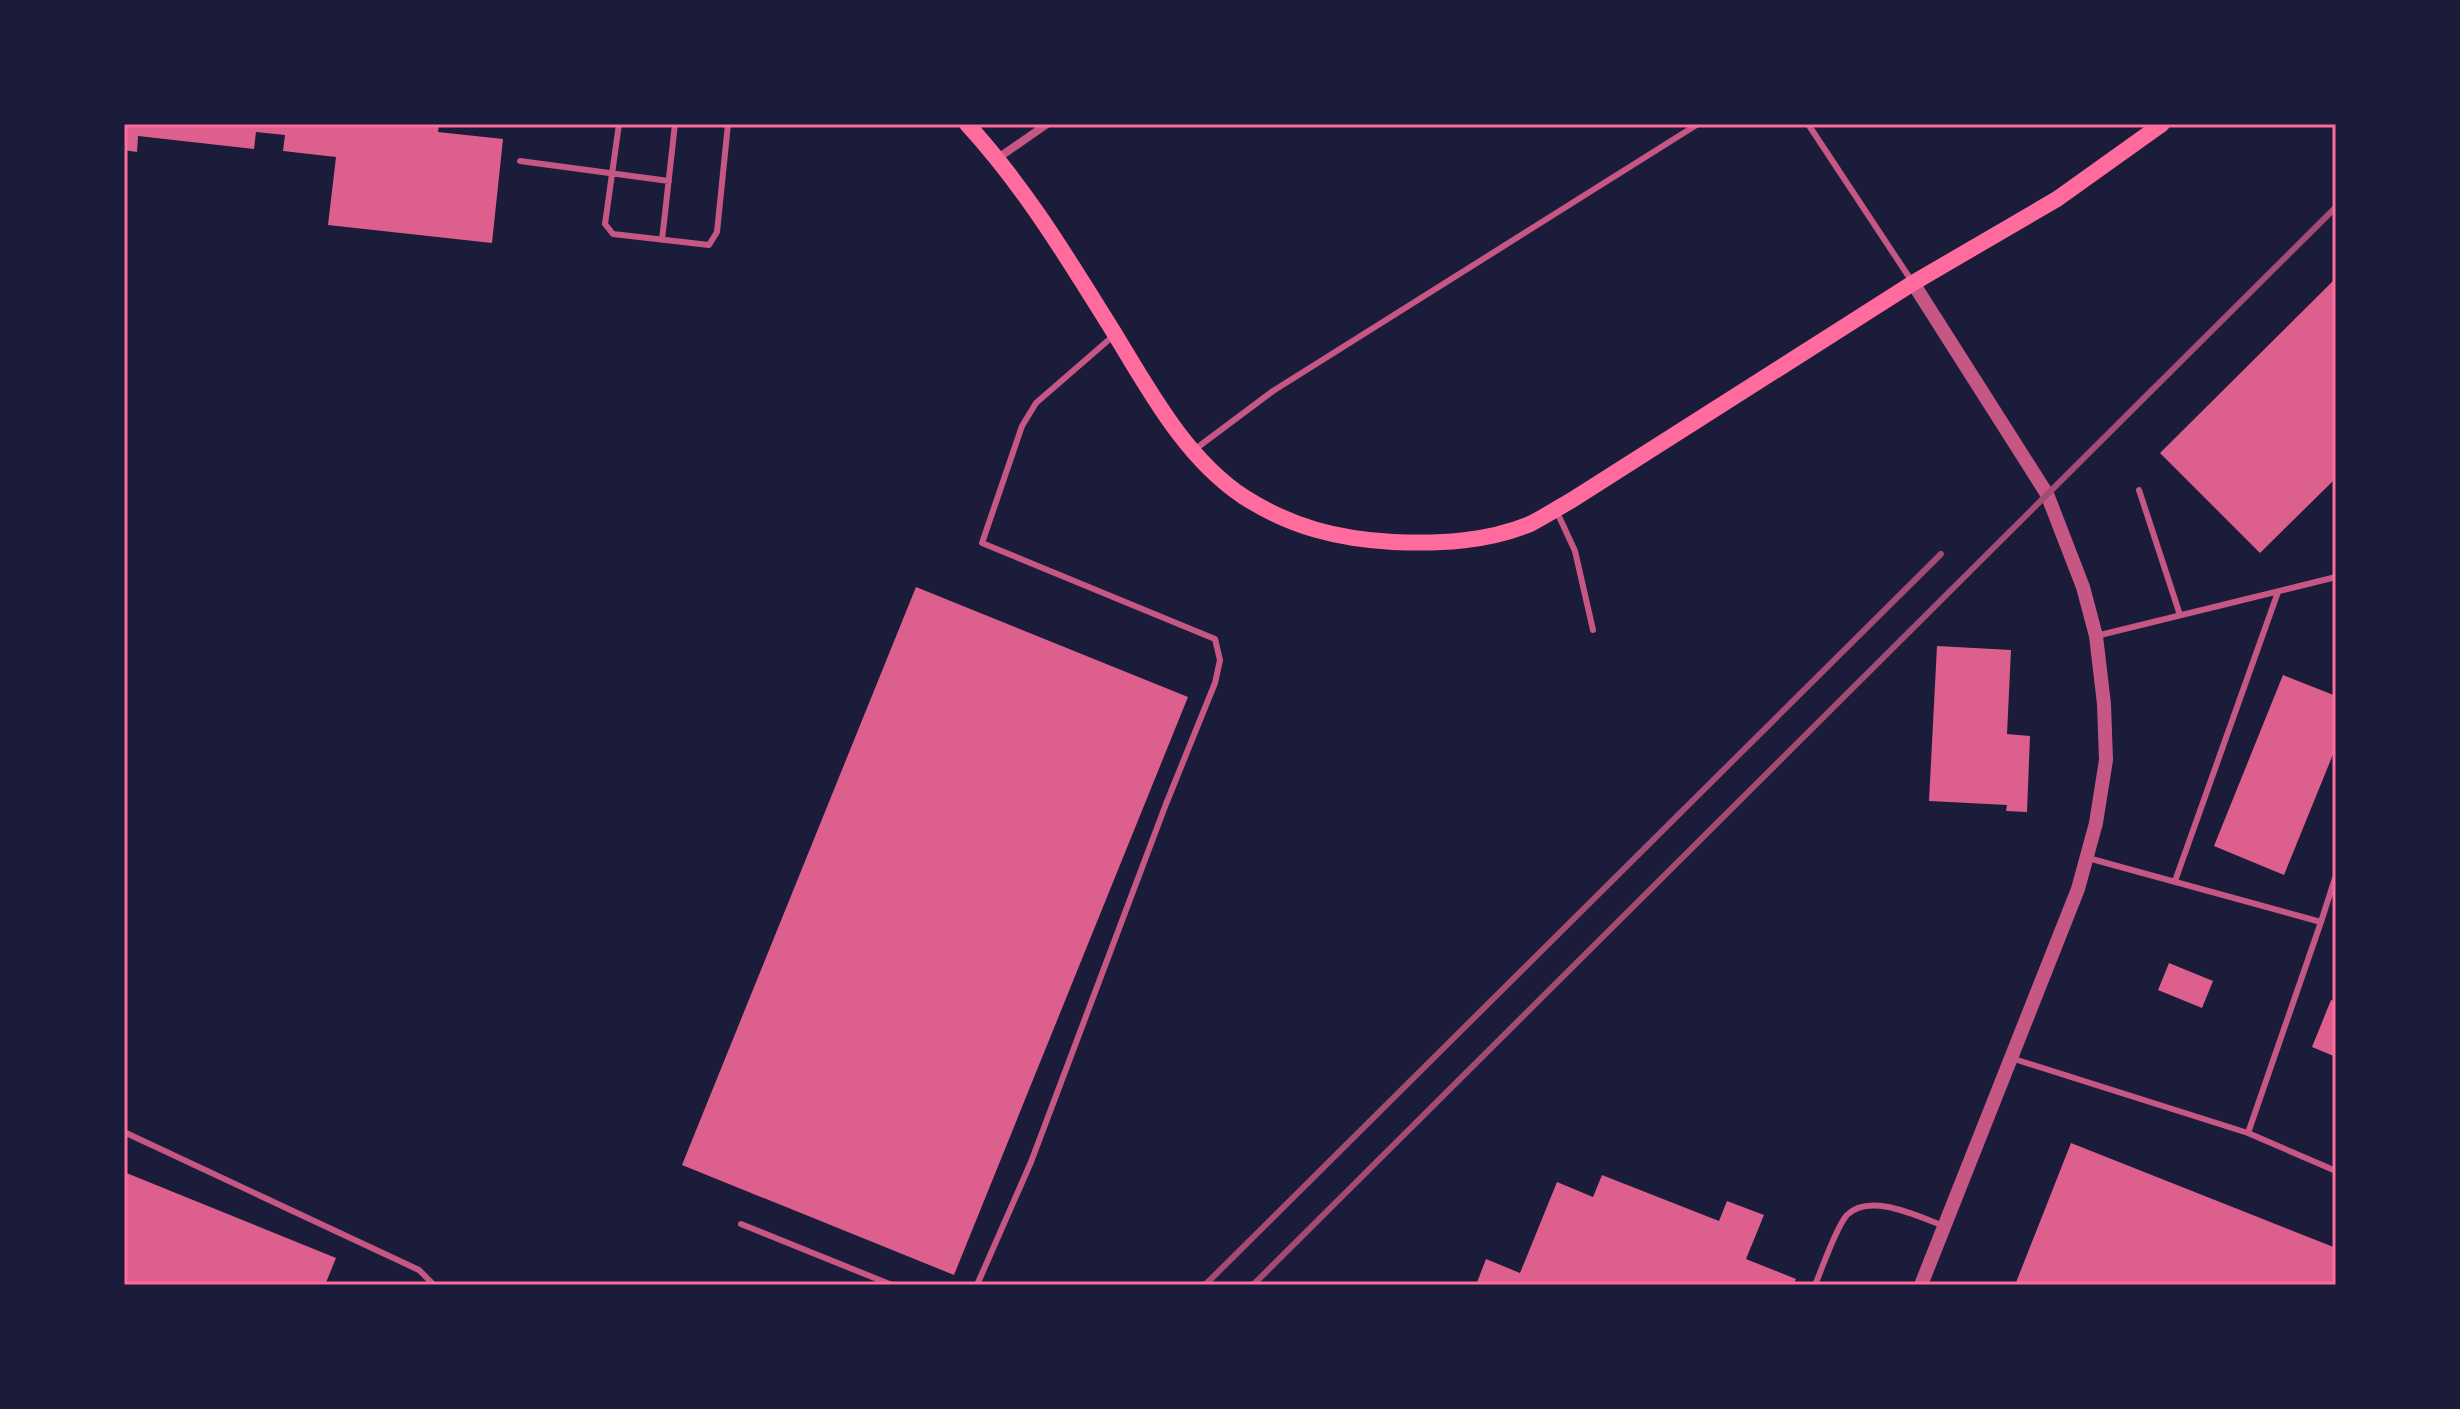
<svg xmlns="http://www.w3.org/2000/svg" width="2460" height="1409" font-family="Karla,sans-serif">
<style>
.building{fill:#dd5f8e}
.lines{fill:none;stroke-linecap:round;stroke-linejoin:round}
.service{stroke:#c65784;stroke-width:6}
.minor{stroke:#c65784;stroke-width:8}
.tertiary{stroke:#c65784;stroke-width:14}
.secondary{stroke:#ff6b9d;stroke-width:16}
.rail{stroke:#a44b75;stroke-width:6}
.neatline{fill:none;stroke:#ff6b9d;stroke-width:3}
</style>
<rect width="100%" height="100%" fill="#1b1b3a"/>
<path class="building" d="M 124,124 L 439,124 L 438,132 L 503,139 L 492,243 L 328,225 L 336,157 L 283,151 L 285,135 L 256,132 L 254,149 L 138,136 L 137,152 L 124,150 Z
M 2336,278 L 2336,478 L 2260,553 L 2160,453 Z
M 916,587 L 1188,697 L 954,1275 L 682,1165 Z
M 1937,646 L 2011,650 L 2007,734 L 2030,736 L 2027,812 L 2006,811 L 2007,805 L 1929,801 Z
M 2283,675 L 2336,696 L 2336,747 L 2284,875 L 2214,846 Z
M 2169,963 L 2213,981 L 2202,1008 L 2158,990 Z
M 2331,1000 L 2336,1002 L 2336,1057 L 2312,1047 Z
M 2071,1143 L 2336,1248 L 2336,1285 L 2015,1285 Z
M 124,1172 L 336,1258 L 325,1285 L 124,1285 Z
M 1602,1175 L 1719,1221 L 1727,1201 L 1764,1215 L 1746,1259 L 1796,1279 L 1793,1285 L 1476,1285 L 1486,1259 L 1520,1273 L 1557,1182 L 1593,1197 Z"/>
<g class="lines">
<path class="service" d="M 619,124 L 605,224 L 613,234 L 709,245 L 717,232 L 728,124
M 1808,124 L 1911,280
M 520,161 L 669,181
M 662,240 L 675,124
M 1194,450 L 1273,391 L 1698,124
M 2139,490 L 2180,615
M 1557,512 L 1575,551 L 1593,630
M 2096,636 L 2336,577
M 2088,858 L 2321,922 L 2336,875
M 2175,881 L 2278,592
M 2011,1058 L 2248,1133 L 2321,922
M 124,1132 L 419,1270 L 434,1285
M 2248,1133 L 2336,1171
M 741,1224 L 892,1285
M 977,1285 L 1031,1162 L 1166,804 L 1215,683 L 1220,660 L 1215,639 L 982,543 L 1022,426 L 1036,403 L 1112,337
M 1815,1285 C 1822,1269 1836,1227 1847,1215 C 1870,1192 1919,1217 1944,1226"/>
<path class="minor" d="M 998,158 L 1047,124"/>
<path class="tertiary" d="M 1913,283 L 2047,494 L 2083,587 L 2096,636 L 2104,704 L 2106,760 L 2096,823 L 2078,889 L 1921,1285"/>
<path class="secondary" d="M 967,124 C 1025,187 1068,259 1113,331 C 1149,390 1185,458 1244,497 C 1291,527 1338,539 1393,542 C 1439,544 1486,542 1530,524 C 1544,517 1558,508 1572,500 L 1913,283 L 2057,199 L 2162,124"/>
<path class="rail" d="M 1205,1285 L 1941,554
M 1253,1285 L 2336,207"/>
</g>
<rect width="2460" height="1409" fill="none" stroke="#1b1b3a" stroke-width="252"/>
<rect x="126" y="126" width="2208" height="1157" class="neatline"/>
</svg>
